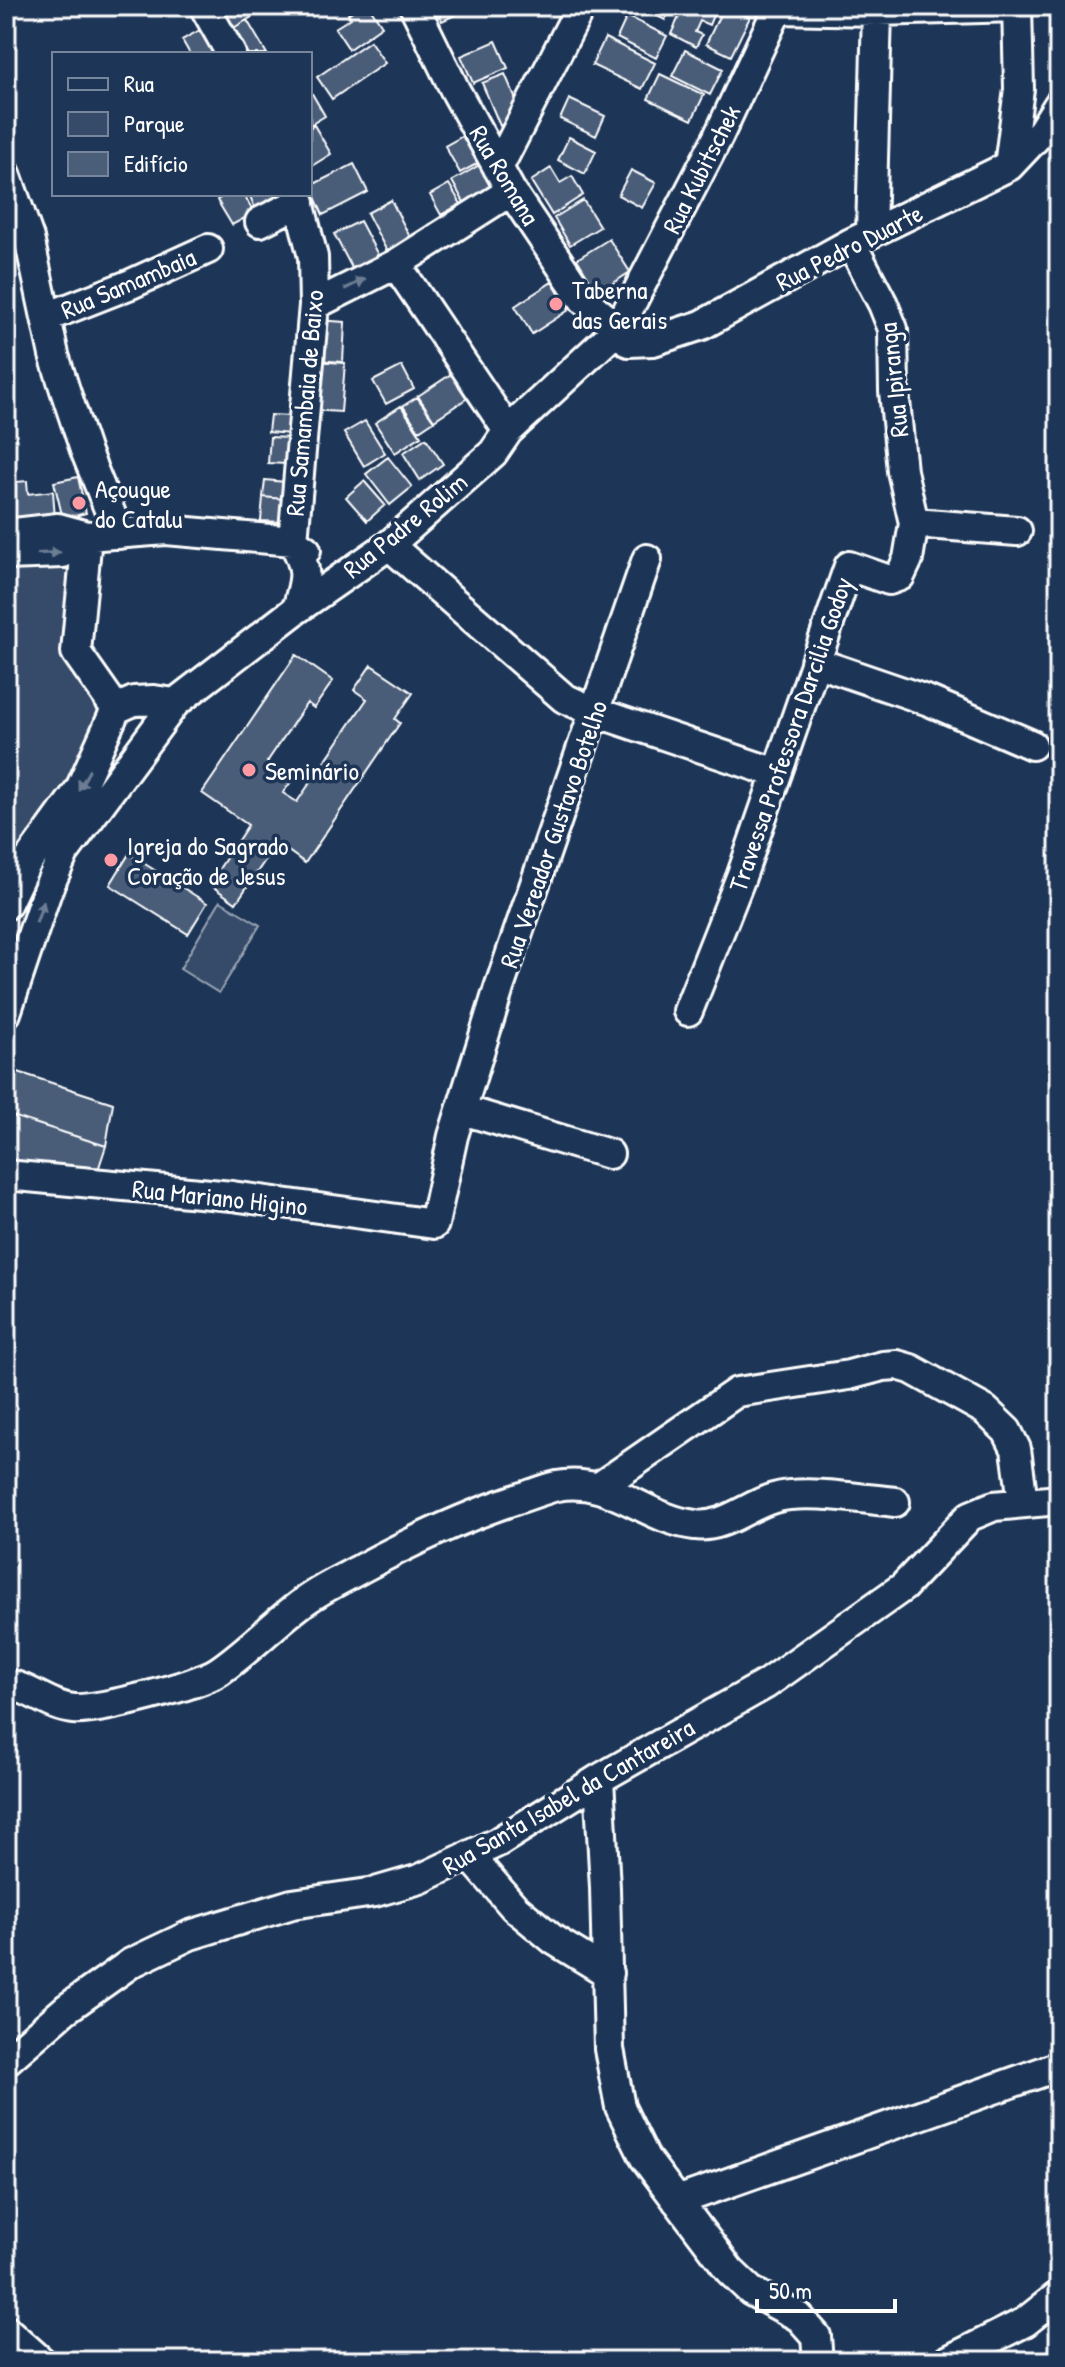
<svg xmlns="http://www.w3.org/2000/svg" width="1065" height="2367" font-family="'Patrick Hand',sans-serif">
<style>
.green{fill:#364b69;stroke:#9aa5b4;stroke-width:2}
.building{fill:#4a5d79;stroke:#fff;stroke-width:2}
.lines{fill:none;stroke-linecap:round;stroke-linejoin:round}
.minor-casing{stroke:#fff;stroke-width:34}
.minor{stroke:#1d3557;stroke-width:28}
.oneway{fill:#6c7c92}
.poi-dot{fill:#ff9aa2;stroke:#1d3557;stroke-width:3}
.labels{text-anchor:middle;dominant-baseline:central;stroke-width:7;stroke-linejoin:round;paint-order:stroke}
.street-label{font-size:26px;fill:#fff;stroke:#1d3557}
.poi-label{font-size:26px;fill:#fff;stroke:#1d3557;text-anchor:start}
</style>
<rect width="100%" height="100%" fill="#1d3557"/>
<filter id="ink" filterUnits="userSpaceOnUse"><feTurbulence type="fractalNoise" baseFrequency=".0125" numOctaves="2"/><feDisplacementMap in="SourceGraphic" scale="16" xChannelSelector="R" yChannelSelector="G"/><feConvolveMatrix kernelMatrix="1 2 1 2 8 2 1 2 1" color-interpolation-filters="sRGB"/></filter>
<g filter="url(#ink)">
<path class="green" d="M 74,560 L 68,653 L 106,713 L 81,772 L 6,890 L 6,564 Z
M 220,901 L 260,925 L 219,993 L 180,969 Z"/>
<path class="building" d="M 218,6 L 252,6 L 257,14 L 225,33 Z
M 360,6 L 369,6 L 382,26 L 349,49 L 335,28 L 351,18 L 348,14 Z
M 436,6 L 470,6 L 471,8 L 442,21 Z
M 623,6 L 672,6 L 665,20 L 643,9 L 641,15 Z
M 684,6 L 717,6 L 709,25 L 700,21 L 695,32 L 702,35 L 696,47 L 671,34 Z
M 724,6 L 750,17 L 731,56 L 706,44 Z
M 627,16 L 667,36 L 656,58 L 617,38 Z
M 247,20 L 267,54 L 237,54 L 225,33 Z
M 200,30 L 214,54 L 190,54 L 182,40 Z
M 605,38 L 655,63 L 642,89 L 592,65 Z
M 370,41 L 385,63 L 332,99 L 317,77 Z
M 496,41 L 508,68 L 473,83 L 461,56 Z
M 685,50 L 723,69 L 710,95 L 672,76 Z
M 505,74 L 523,116 L 500,126 L 482,83 Z
M 660,74 L 704,95 L 692,120 L 648,99 Z
M 310,90 L 325,116 L 310,125 Z
M 569,99 L 605,116 L 596,136 L 560,119 Z
M 314,125 L 331,154 L 310,167 L 310,128 Z
M 468,133 L 484,160 L 460,173 L 445,146 Z
M 569,137 L 596,151 L 585,174 L 558,160 Z
M 483,163 L 497,188 L 466,206 L 452,181 Z
M 354,164 L 368,192 L 323,215 L 310,186 Z
M 551,168 L 560,183 L 572,176 L 583,195 L 552,215 L 531,181 Z
M 631,170 L 656,183 L 642,208 L 618,195 Z
M 449,184 L 461,204 L 441,215 L 430,195 Z
M 227,194 L 244,194 L 254,213 L 232,225 L 217,200 Z
M 249,194 L 288,194 L 255,208 Z
M 391,200 L 412,241 L 392,261 L 367,213 Z
M 583,200 L 600,227 L 570,245 L 554,218 Z
M 360,221 L 379,257 L 353,270 L 334,234 Z
M 609,239 L 630,272 L 598,293 L 577,259 Z
M 552,282 L 569,310 L 532,334 L 515,306 Z
M 317,320 L 345,322 L 343,362 L 315,360 Z
M 313,361 L 345,363 L 341,412 L 310,410 Z
M 402,366 L 414,389 L 386,404 L 373,381 Z
M 459,369 L 475,393 L 434,420 L 418,396 Z
M 417,397 L 434,421 L 419,431 L 403,406 Z
M 401,406 L 421,436 L 395,453 L 375,423 Z
M 270,415 L 292,416 L 290,434 L 268,432 Z
M 365,421 L 385,453 L 364,466 L 344,433 Z
M 270,437 L 289,438 L 286,464 L 268,463 Z
M 426,438 L 443,464 L 420,480 L 403,453 Z
M 388,457 L 412,487 L 390,505 L 366,474 Z
M 78,477 L 86,513 L 63,519 L 54,482 Z
M 265,480 L 285,482 L 283,499 L 263,497 Z
M 27,481 L 28,494 L 53,491 L 55,519 L 6,523 L 6,483 Z
M 364,481 L 385,505 L 367,521 L 346,497 Z
M 263,497 L 283,499 L 282,522 L 261,521 Z
M 296,655 L 333,681 L 314,708 L 307,703 L 267,762 L 293,779 L 283,793 L 297,802 L 367,699 L 354,690 L 371,665 L 413,693 L 395,719 L 400,723 L 305,863 L 277,843 L 236,903 L 209,884 L 248,825 L 202,793 Z
M 129,854 L 207,903 L 188,934 L 110,885 Z
M 6,1068 L 113,1103 L 106,1146 L 6,1114 Z
M 6,1114 L 106,1146 L 98,1170 L 6,1165 Z"/>
<g class="lines">
<defs>
<path id="minor" d="M 204,6 L 231,54
M 414,6 L 455,90 L 511,191 L 584,300 L 618,329 L 629,342 L 653,341 L 702,325 L 851,243 L 1009,166 L 1042,131 L 1059,104
M 772,6 L 778,9 L 877,11 L 1017,7
M 1009,166 L 1019,89 L 1017,6
M 498,168 L 581,6
M 6,174 L 29,238 L 54,355 L 65,390 L 85,450 L 119,534
M 297,194 L 313,257 L 314,305 L 293,541 C 309,570 306,578 297,609
M 260,222 L 300,202
M 871,233 L 877,11
M 851,243 L 883,304 L 893,329 L 894,391 L 902,471 L 914,523
M 396,264 L 508,431
M 314,305 L 396,264 L 511,191
M 47,317 L 131,284 L 208,249
M 6,534 L 58,528 L 87,536 L 166,530 L 293,541 L 306,550
M 87,536 L 76,652 L 116,709
M 389,545 L 564,698 L 595,712 L 776,773
M 6,555 L 63,553 L 87,536
M 815,662 L 929,701 L 1032,745
M 6,905 L 25,865 L 80,789 L 116,709 L 134,701 L 154,700 L 175,703
M 688,1011 L 741,877 L 849,566 L 889,580 L 900,576 L 908,559 L 914,523 L 1017,531
M 6,1013 L 47,891 L 64,853 L 175,703 L 297,609 L 389,545 L 493,453 L 508,431 L 618,329 L 718,137 L 779,6
M 463,1110 L 609,1154
M 6,1175 L 232,1196 L 434,1224 L 453,1136 L 499,988 L 647,559
M 599,1487 L 737,1392 L 849,1375 L 883,1366 L 897,1365 L 911,1369 L 985,1410 L 1007,1431 L 1016,1449 L 1023,1502
M 6,1684 C 30,1687 49,1707 74,1709 C 98,1711 199,1685 219,1671 C 251,1649 277,1620 309,1598 C 325,1587 344,1578 362,1568 C 412,1541 463,1517 517,1499 C 530,1495 544,1489 557,1486 C 611,1476 644,1519 695,1525 C 723,1529 748,1505 774,1498 C 805,1489 862,1499 895,1502
M 599,1779 L 605,1888 L 609,2049 L 620,2107 L 645,2158 L 730,2271 L 751,2291 L 799,2317 L 816,2336 L 818,2361
M 470,1856 L 514,1907 L 554,1940 L 608,1973
M 6,2061 L 66,2009 L 131,1963 L 190,1935 L 292,1904 L 375,1892 L 420,1879 L 498,1842 L 599,1779 L 766,1684 L 903,1587 L 970,1516 L 994,1506 L 1059,1500
M 677,2201 L 1059,2066
M 6,2330 L 41,2361
M 947,2361 L 1025,2322 L 1059,2295"/>
</defs>
<use href="#minor" class="minor-casing"/>
<use href="#minor" class="minor"/>
</g>
<defs><path id="oneway-solid" d="M-6-.8H1V-3.2L6.5 0L1 3.2V.8H-6Z" transform="scale(2)"/></defs>
<g class="oneway">
<use href="#oneway-solid" transform="translate(355 284) rotate(-26)"/>
<use href="#oneway-solid" transform="translate(49 553) rotate(-3)"/>
<use href="#oneway-solid" transform="translate(84 780) rotate(119)"/>
<use href="#oneway-solid" transform="translate(40 912) rotate(-71)"/>
</g>
</g>
<g class="poi-dot">
<circle cx="556" cy="304" r="8"/>
<circle cx="79" cy="503" r="8"/>
<circle cx="249" cy="770" r="8"/>
<circle cx="111" cy="860" r="8"/>
</g>
<g class="labels">
<g class="street-label">
<text transform="translate(701 169) rotate(-63)">Rua Kubitschek</text>
<text transform="translate(505 175) rotate(59)">Rua Romana</text>
<text transform="translate(849 247) rotate(-27)">Rua Pedro Duarte</text>
<text transform="translate(128 283) rotate(-23)">Rua Samambaia</text>
<text transform="translate(893 380) rotate(-96)">Rua Ipiranga</text>
<text transform="translate(304 403) rotate(-85)">Rua Samambaia de Baixo</text>
<text transform="translate(405 525) rotate(-39)">Rua Padre Rolim</text>
<text transform="translate(790 734) rotate(-71)">Travessa Professora Darcilia Godoy</text>
<text transform="translate(553 834) rotate(-71)">Rua Vereador Gustavo Botelho</text>
<text transform="translate(220 1197) rotate(6)">Rua Mariano Higino</text>
<text transform="translate(568 1796) rotate(-30)">Rua Santa Isabel da Cantareira</text>
</g>
<g class="poi-label">
<text x="572" y="289">Taberna<tspan x="572" dy="30">das Gerais</tspan></text>
<text x="95" y="488">Açougue<tspan x="95" dy="30">do Catalu</tspan></text>
<text x="265" y="770">Seminário</text>
<text x="127" y="845">Igreja do Sagrado<tspan x="127" dy="30">Coração de Jesus</tspan></text>
</g>
</g>
<rect width="1065" height="2367" fill="none" stroke="#1d3557" stroke-width="32"/>
<rect x="16" y="16" width="1033" height="2335" fill="none" stroke="#fff" stroke-width="3" filter="url(#ink)"/>
<rect x="52" y="52" width="260" height="144" fill="#1d3557" stroke="#77869a" stroke-width="2"/>
<rect x="68" y="78" width="40" height="12" fill="#1d3557" stroke="#77869a" stroke-width="2"/>
<text x="124" y="92" font-size="24" fill="#ffffff">Rua</text>
<rect x="68" y="112" width="40" height="24" fill="#364b69" stroke="#77869a" stroke-width="2"/>
<text x="124" y="132" font-size="24" fill="#ffffff">Parque</text>
<rect x="68" y="152" width="40" height="24" fill="#4a5d79" stroke="#77869a" stroke-width="2"/>
<text x="124" y="172" font-size="24" fill="#ffffff">Edifício</text>
<path d="M757 2299v12h138v-12" fill="none" stroke="#ffffff" stroke-width="4"/>
<text x="769" y="2299" font-size="24" fill="#ffffff" stroke="#1d3557" stroke-width="6" paint-order="stroke">50 m</text>
</svg>
